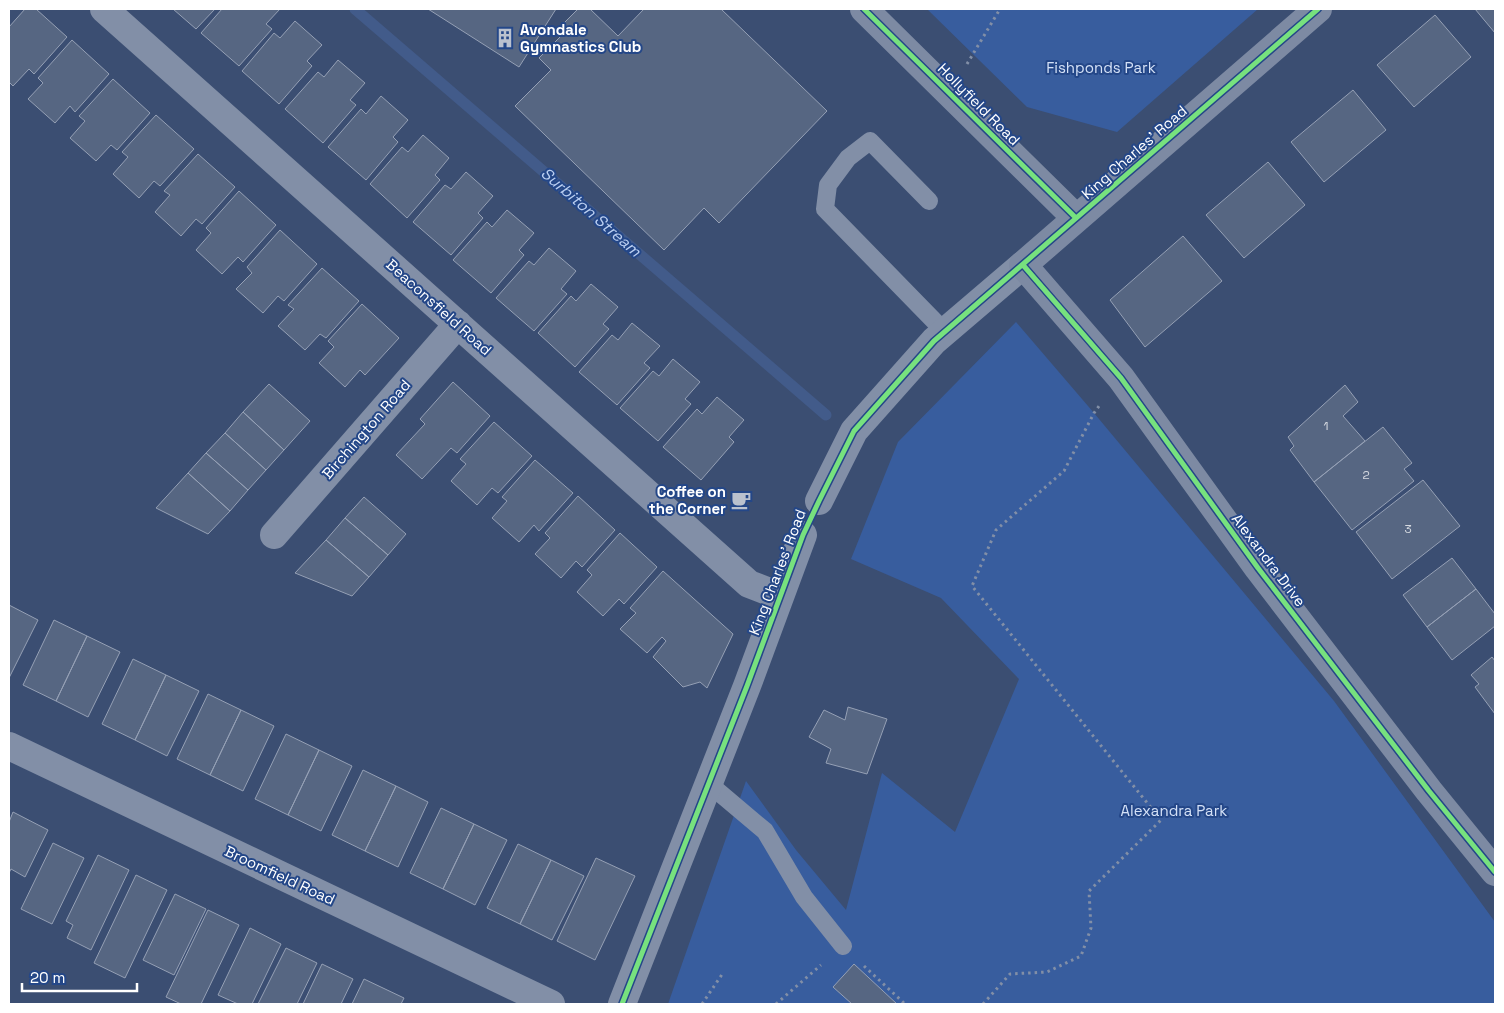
<svg xmlns="http://www.w3.org/2000/svg" width="1504" height="1013" font-family="'Space Grotesk',sans-serif">
<style>
.green{fill:#385d9e}
.lines{fill:none;stroke-linecap:round;stroke-linejoin:round}
.stream{stroke:#425b8a;stroke-width:11}
.building{fill:#566682;stroke:#95a0b5}
.path{stroke:#828fa7;stroke-width:3;stroke-dasharray:2.5 4;stroke-linecap:butt}
.lane{stroke:#828fa7;stroke-width:18}
.street{stroke:#828fa7;stroke-width:28}
.secondary{stroke:#7d8aa3;stroke-width:28}
.cycleway-casing{stroke:#244788;stroke-width:8}
.cycleway{stroke:#77e17e;stroke-width:5}
.labels{text-anchor:middle;dominant-baseline:central;stroke-width:4;stroke-linejoin:round;paint-order:stroke}
.number-label{font-size:12px;fill:#d5d9e0}
.poi-label{font-size:15px;font-weight:bold;fill:#fff;stroke:#244788;text-anchor:start}
.park-label{font-size:15px;fill:#d4e1f7;stroke:#244788}
.street-label{font-size:15px;fill:#fff;stroke:#244788}
.water-label{font-size:16px;font-style:italic;fill:#bbcff1;stroke:#244788}
</style>
<rect width="100%" height="100%" fill="#3b4e72"/>
<path class="green" d="M 927,9 L 1258,9 L 1117,132 L 1027,107 Z
M 1016,322 L 1094,413 L 1334,701 L 1495,922 L 1495,1004 L 668,1004 L 746,781 L 796,850 L 846,910 L 882,773 L 955,832 L 1019,679 L 941,598 L 851,559 L 898,442 Z"/>
<g class="lines">
<path class="stream" d="M 355,9 L 826,415"/>
</g>
<path class="building" d="M 25,9 L 36,9 L 67,37 L 34,74 L 29,69 L 13,86 L 9,82 L 9,27 Z
M 173,9 L 215,9 L 196,29 Z
M 222,9 L 280,9 L 266,24 L 272,29 L 239,66 L 201,33 Z
M 428,9 L 556,9 L 519,67 Z
M 578,9 L 590,9 L 618,36 L 644,9 L 721,9 L 827,111 L 719,223 L 704,208 L 664,250 L 515,106 L 551,70 L 539,58 L 564,33 L 559,28 Z
M 1475,9 L 1495,9 L 1495,33 Z
M 1435,15 L 1471,57 L 1414,107 L 1377,65 Z
M 295,21 L 322,45 L 307,61 L 312,66 L 279,104 L 242,71 L 274,33 L 280,38 Z
M 72,40 L 109,74 L 75,112 L 70,106 L 55,123 L 28,99 L 43,83 L 38,78 Z
M 338,60 L 365,83 L 350,100 L 356,105 L 323,143 L 285,109 L 318,72 L 324,77 Z
M 113,79 L 150,113 L 117,150 L 111,145 L 96,161 L 70,138 L 85,121 L 79,116 Z
M 1353,90 L 1386,130 L 1324,182 L 1291,142 Z
M 381,96 L 408,120 L 393,137 L 398,142 L 366,180 L 328,147 L 361,109 L 366,114 Z
M 156,115 L 194,149 L 160,186 L 154,181 L 139,198 L 113,174 L 128,157 L 122,152 Z
M 423,135 L 449,158 L 435,175 L 440,180 L 407,218 L 370,184 L 402,147 L 408,152 Z
M 198,154 L 235,187 L 202,224 L 196,219 L 181,236 L 155,212 L 170,195 L 164,191 Z
M 1268,162 L 1305,205 L 1244,258 L 1206,215 Z
M 466,172 L 493,196 L 478,213 L 483,218 L 451,255 L 413,222 L 445,185 L 451,189 Z
M 239,191 L 276,225 L 243,262 L 238,257 L 222,274 L 196,250 L 211,233 L 206,228 Z
M 507,210 L 534,233 L 519,250 L 524,255 L 491,293 L 453,260 L 487,222 L 492,227 Z
M 280,230 L 317,264 L 284,301 L 278,296 L 263,313 L 236,289 L 252,273 L 247,267 Z
M 1183,236 L 1222,281 L 1145,347 L 1110,300 Z
M 549,248 L 576,271 L 561,289 L 567,294 L 534,331 L 496,298 L 529,261 L 534,265 Z
M 322,268 L 359,301 L 326,338 L 320,334 L 305,350 L 278,326 L 294,309 L 288,305 Z
M 591,284 L 618,307 L 603,324 L 609,329 L 575,367 L 538,333 L 571,296 L 576,301 Z
M 362,304 L 399,338 L 365,375 L 360,370 L 345,387 L 319,363 L 334,347 L 328,341 Z
M 632,323 L 660,346 L 644,363 L 650,368 L 617,405 L 579,372 L 612,335 L 618,340 Z
M 673,359 L 700,382 L 685,399 L 691,404 L 658,441 L 620,408 L 653,371 L 659,376 Z
M 453,382 L 490,416 L 457,453 L 451,448 L 422,479 L 396,455 L 425,424 L 420,419 Z
M 269,384 L 310,421 L 284,450 L 243,412 Z
M 1345,385 L 1358,402 L 1343,416 L 1365,441 L 1314,482 L 1290,450 L 1294,446 L 1288,437 Z
M 717,397 L 744,420 L 729,437 L 734,442 L 701,480 L 663,447 L 697,409 L 702,414 Z
M 243,412 L 284,450 L 266,470 L 225,433 Z
M 494,422 L 532,456 L 498,493 L 492,488 L 477,505 L 451,481 L 466,464 L 460,459 Z
M 1383,427 L 1412,463 L 1404,469 L 1414,481 L 1352,530 L 1314,482 Z
M 225,433 L 266,470 L 248,490 L 206,453 Z
M 206,453 L 248,490 L 230,511 L 188,473 Z
M 535,460 L 573,493 L 539,531 L 534,525 L 519,542 L 492,518 L 507,501 L 502,497 Z
M 188,473 L 230,511 L 208,534 L 156,508 Z
M 1423,480 L 1460,526 L 1392,579 L 1356,532 Z
M 578,496 L 615,530 L 582,567 L 576,561 L 561,578 L 535,554 L 550,538 L 545,533 Z
M 364,497 L 406,534 L 388,555 L 345,518 Z
M 345,518 L 388,555 L 369,577 L 326,540 Z
M 620,533 L 657,567 L 624,604 L 619,599 L 603,616 L 577,592 L 592,575 L 587,570 Z
M 326,540 L 369,577 L 352,596 L 295,573 Z
M 1452,558 L 1476,589 L 1427,627 L 1403,595 Z
M 663,571 L 733,634 L 707,688 L 700,682 L 683,687 L 653,657 L 666,641 L 662,637 L 647,653 L 620,629 L 636,613 L 630,608 Z
M 1476,589 L 1495,614 L 1495,626 L 1452,660 L 1427,627 Z
M 9,605 L 38,620 L 9,678 Z
M 54,620 L 87,636 L 56,701 L 23,685 Z
M 87,636 L 120,652 L 88,717 L 56,701 Z
M 1492,657 L 1495,661 L 1495,714 L 1475,687 L 1479,684 L 1471,675 Z
M 133,659 L 166,675 L 135,740 L 102,724 Z
M 166,675 L 199,691 L 167,756 L 135,740 Z
M 208,694 L 241,710 L 210,775 L 177,759 Z
M 848,707 L 887,719 L 867,774 L 826,763 L 831,749 L 809,737 L 824,710 L 845,720 Z
M 241,710 L 274,726 L 243,791 L 210,775 Z
M 286,734 L 319,750 L 288,815 L 255,799 Z
M 319,750 L 352,766 L 321,831 L 288,815 Z
M 363,770 L 396,786 L 365,851 L 332,835 Z
M 396,786 L 428,802 L 398,867 L 365,851 Z
M 441,808 L 474,824 L 443,889 L 410,873 Z
M 13,812 L 48,830 L 25,877 L 11,869 L 9,873 L 9,822 Z
M 474,824 L 507,840 L 475,905 L 443,889 Z
M 53,843 L 84,858 L 52,924 L 21,909 Z
M 518,844 L 551,860 L 520,924 L 487,908 Z
M 98,855 L 129,870 L 91,950 L 67,938 L 73,925 L 66,921 Z
M 596,858 L 635,876 L 595,960 L 557,941 Z
M 551,860 L 584,876 L 552,940 L 520,924 Z
M 136,875 L 167,890 L 125,978 L 94,963 Z
M 175,894 L 206,909 L 174,975 L 143,960 Z
M 208,910 L 239,925 L 201,1004 L 181,1004 L 166,997 Z
M 250,928 L 281,944 L 252,1004 L 238,1004 L 218,995 Z
M 286,948 L 317,963 L 297,1004 L 258,1004 Z
M 322,964 L 353,979 L 341,1004 L 303,1004 Z
M 854,964 L 897,1004 L 852,1004 L 833,987 Z
M 364,979 L 404,998 L 401,1004 L 352,1004 Z"/>
<g class="lines">
<path class="path" d="M 967,64 L 1000,9
M 864,966 L 905,1004
M 702,1004 L 723,973
M 776,1004 L 821,965
M 983,1004 L 1010,974 L 1047,972 L 1081,956 L 1091,928 L 1089,891 L 1161,820 L 972,586 L 996,530 L 1064,471 L 1094,413 L 1099,406"/>
<path class="lane" d="M 929,201 L 870,141 L 848,158 L 828,185 L 825,209 L 945,332
M 708,783 L 765,831 L 804,897 L 843,946"/>
<path class="street" d="M 104,9 L 749,584 L 780,596
M 819,501 L 854,431 L 934,341 L 1023,265
M 274,535 L 458,324
M 9,746 L 551,1004
M 622,1004 L 747,686 L 803,535"/>
<path class="secondary" d="M 864,9 L 1076,218
M 1318,9 L 1023,265 L 1121,378 L 1258,568 L 1429,791 L 1495,872"/>
<defs>
<path id="cycleway" d="M 864,9 L 1076,218
M 1023,265 L 1121,378 L 1258,568 L 1429,791 L 1495,872
M 622,1004 L 747,686 L 803,535 L 819,501 L 854,431 L 934,341 L 1318,9"/>
</defs>
<use href="#cycleway" class="cycleway-casing"/>
<use href="#cycleway" class="cycleway"/>
</g>
<defs>
<symbol id="building-bare" viewBox="-9 -9 18 18"><path d="M-4-6H4V6H1V3H-1V6H-4ZM-2.5-4.3h1.7v1.8h-1.7ZM.8-4.3h1.7v1.8H.8ZM-2.5-1h1.7V.8h-1.7ZM.8-1h1.7V.8H.8Z" fill="#bac1ce" stroke="#244788" stroke-width="2.5" paint-order="stroke"/></symbol>
<symbol id="cafe-bare" viewBox="-9 -9 18 18"><path d="M-5.5-4.5H6V0H3Q3 3.5 0 3.5H-2.5Q-5.5 3.5-5.5 0ZM3-3.2v2h1.7v-2ZM-6 4.5H4V6H-6Z" fill="#bac1ce" stroke="#244788" stroke-width="2.5" paint-order="stroke"/></symbol>
</defs>
<g fill-rule="evenodd">
<use href="#building-bare" x="491" y="24" width="28" height="28"/>
<use href="#cafe-bare" x="727" y="486" width="28" height="28"/>
</g>
<g class="labels">
<g class="number-label">
<text x="1326" y="426">1</text>
<text x="1366" y="475">2</text>
<text x="1408" y="529">3</text>
</g>
<g class="poi-label">
<text x="520" y="29">Avondale<tspan x="520" dy="17">Gymnastics Club</tspan></text>
<text x="726" y="491" text-anchor="end">Coffee on<tspan x="726" dy="17">the Corner</tspan></text>
</g>
<g class="park-label">
<text x="1101" y="67">Fishponds Park</text>
<text x="1174" y="810">Alexandra Park</text>
</g>
<g class="street-label">
<text transform="translate(979 104) rotate(45)">Hollyfield Road</text>
<text transform="translate(1134 152) rotate(-41)">King Charles' Road</text>
<text transform="translate(439 307) rotate(42)">Beaconsfield Road</text>
<text transform="translate(366 429) rotate(-49)">Birchington Road</text>
<text transform="translate(1269 560) rotate(53)">Alexandra Drive</text>
<text transform="translate(777 572) rotate(-69)">King Charles' Road</text>
<text transform="translate(280 875) rotate(25)">Broomfield Road</text>
</g>
<g class="water-label">
<text transform="translate(591 212) rotate(41)">Surbiton Stream</text>
</g>
</g>
<rect width="1504" height="1013" fill="none" stroke="#ffffff" stroke-width="20"/>
<path d="M22 983v8h115v-8" fill="none" stroke="#ffffff" stroke-width="2.5"/>
<text x="30" y="983" font-size="15" fill="#ffffff" stroke="#244788" stroke-width="4" paint-order="stroke">20 m</text>
</svg>
